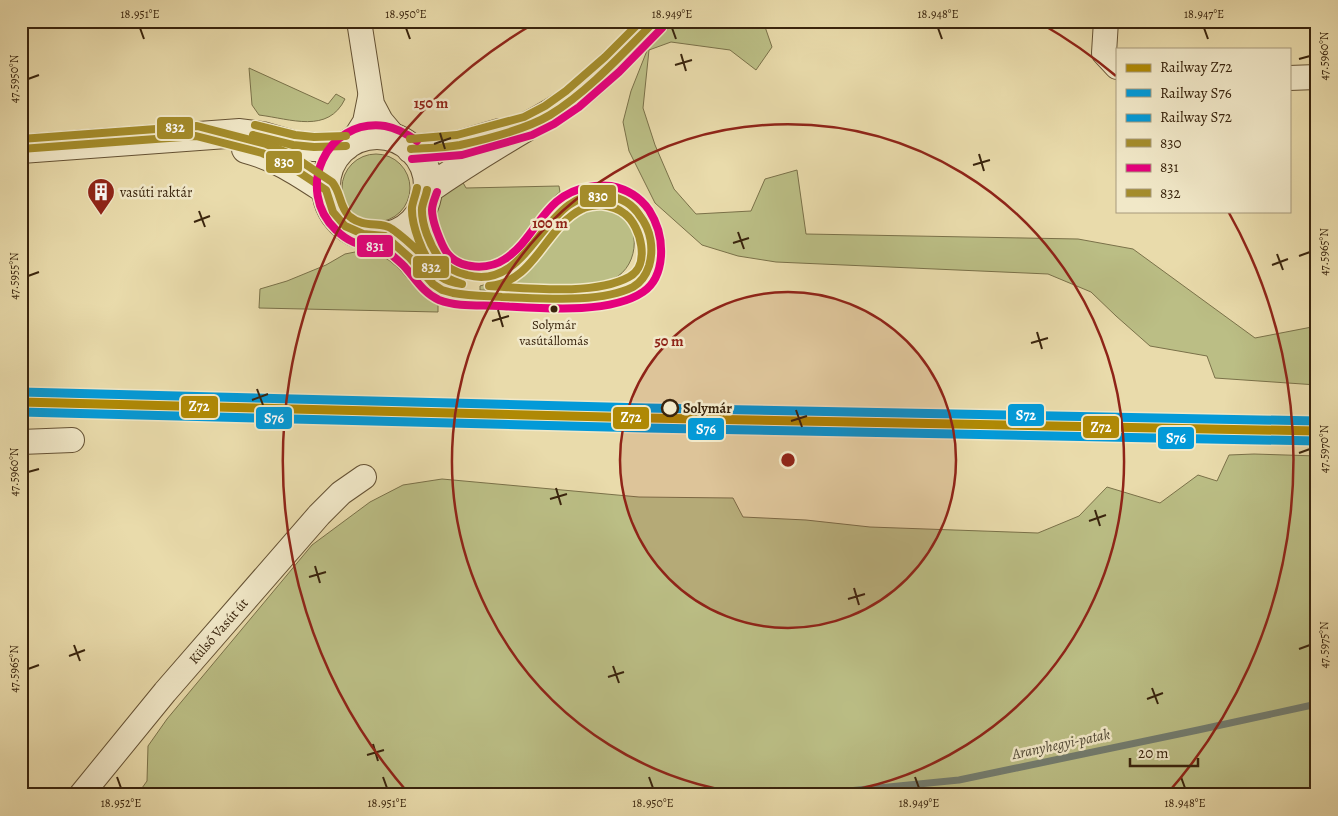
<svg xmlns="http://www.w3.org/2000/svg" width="1338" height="816" font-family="Alegreya,serif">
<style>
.green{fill:#bbbe85;stroke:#7a7149}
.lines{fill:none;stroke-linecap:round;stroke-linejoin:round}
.stream{stroke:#737d70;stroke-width:7}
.minor-casing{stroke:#655234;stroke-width:26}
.tertiary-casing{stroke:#655234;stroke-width:30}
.minor{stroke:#f1e8c8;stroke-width:24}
.tertiary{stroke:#f1e8c8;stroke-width:28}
.bus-1-casing{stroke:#f1e8c8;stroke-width:11}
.bus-2-casing{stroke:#f1e8c8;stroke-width:11}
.bus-3-casing{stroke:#f1e8c8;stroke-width:11}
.bus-1{stroke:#a48c2b;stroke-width:8}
.bus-2{stroke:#e5007d;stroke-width:8}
.bus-3{stroke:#a48c2b;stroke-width:8}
.rail-1-casing{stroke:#f1e8c8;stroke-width:12}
.rail-2-casing{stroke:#f1e8c8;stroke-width:12}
.rail-3-casing{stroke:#f1e8c8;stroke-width:12}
.rail-1{stroke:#af8905;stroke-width:9}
.rail-2{stroke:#039ad8;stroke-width:9}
.rail-3{stroke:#039ad8;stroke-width:9}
.ticks{fill:none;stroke:#39240d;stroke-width:2}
.ring{fill:none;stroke:#8f2418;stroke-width:2.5}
.bus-dot{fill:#39240d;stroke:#f1e8c8;stroke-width:2}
.stop-dot{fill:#f1e8c8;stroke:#39240d;stroke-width:2.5}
.labels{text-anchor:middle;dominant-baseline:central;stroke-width:5;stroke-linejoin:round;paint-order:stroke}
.bus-label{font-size:13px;fill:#39240d;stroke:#f1e8c8}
.poi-label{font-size:14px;fill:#39240d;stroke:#f1e8c8;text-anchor:start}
.stop-label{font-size:14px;font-weight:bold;fill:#39240d;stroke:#f1e8c8;text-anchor:start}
.street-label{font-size:14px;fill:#39240d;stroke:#f1e8c8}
.water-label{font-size:15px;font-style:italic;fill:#514936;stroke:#f1e8c8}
.centre{fill:#8f2418;stroke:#f1e8c8;stroke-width:2.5}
.ring-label{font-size:15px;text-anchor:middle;font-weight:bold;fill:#8f2418;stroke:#f1e8c8;stroke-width:5;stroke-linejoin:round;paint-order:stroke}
.line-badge{stroke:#f1e8c8;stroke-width:2}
.badge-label{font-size:14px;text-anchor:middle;font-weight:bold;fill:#fff}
.neatline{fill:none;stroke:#39240d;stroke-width:2}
.ticks-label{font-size:12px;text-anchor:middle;fill:#39240d}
</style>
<rect width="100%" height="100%" fill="#e9dbab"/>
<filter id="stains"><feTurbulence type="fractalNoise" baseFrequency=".004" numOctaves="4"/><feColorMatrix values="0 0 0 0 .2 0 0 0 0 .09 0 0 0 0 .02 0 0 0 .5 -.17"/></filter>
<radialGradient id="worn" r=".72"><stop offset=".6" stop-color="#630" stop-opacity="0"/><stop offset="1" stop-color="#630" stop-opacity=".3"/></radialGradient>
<path class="green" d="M 674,21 L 763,21 L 772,47 L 756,70 L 730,50 L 671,42 L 649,50 L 643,108 L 655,145 L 674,189 L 696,214 L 751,211 L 765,179 L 797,170 L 806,234 L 1078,239 L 1133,249 L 1255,338 L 1317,326 L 1317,385 L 1215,378 L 1207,356 L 1150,346 L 1116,316 L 1091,292 L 1048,274 L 776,262 L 738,256 L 702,245 L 655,203 L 629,151 L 623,122 L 631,91 L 650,43 Z
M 249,68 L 328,104 L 336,94 L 345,99 C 328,134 291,119 259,115 L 252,105 Z
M342 188a34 34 0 1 1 68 0a34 34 0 1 1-68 0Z
M 461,179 L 466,188 L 559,186 L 560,192 C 549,200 543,210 538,222 C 536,226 534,232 531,236 C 522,247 508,257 495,263 C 462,278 426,243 433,209 C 436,196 451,187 461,179 Z
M 589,205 C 597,206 605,205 612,208 C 642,219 641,266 613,279 C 572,297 524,291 480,290 L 480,286 C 501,280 521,274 536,259 C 560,237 551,219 589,205 Z
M 360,251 C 370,253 382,255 390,261 C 408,274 416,296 438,302 L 438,312 L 259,308 L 260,289 L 287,281 L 326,265 L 345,254 Z
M 1254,454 L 1317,456 L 1317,795 L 137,795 L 147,781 L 148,746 L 167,719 L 312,545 L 370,502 L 403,485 L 442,479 L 639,497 L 733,498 L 743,517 L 806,520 L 870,527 L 1038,533 L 1079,516 L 1107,487 L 1160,503 L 1198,475 L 1217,481 L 1229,455 Z"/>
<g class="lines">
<path class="stream" d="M 808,795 L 959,780 L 1198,730 L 1317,704"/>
<defs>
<g id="minor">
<path d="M 359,21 L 372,104 L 381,121 L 397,140"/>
<path d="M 1106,21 L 1104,53 L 1117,67"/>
<path d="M 1289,78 L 1317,77"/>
<path d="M 353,141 L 365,122 L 370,97"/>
<path d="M 21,442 L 72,440"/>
<path id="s1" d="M 81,795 L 165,692 L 319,515 L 341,493 L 364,477"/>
</g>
<path id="tertiary" d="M326 186a51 51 0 1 1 102 0a51 51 0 1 1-102 0Z
M 21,149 L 240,133 L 262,136 L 293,145 L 314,147 L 346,146
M 246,149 C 277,157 300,173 326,190
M 411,149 L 459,145 L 500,133
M 427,190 C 460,167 494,146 528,126 C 543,118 557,110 571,100 C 601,77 628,48 655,21"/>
</defs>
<use href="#minor" class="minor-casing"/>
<use href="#tertiary" class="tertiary-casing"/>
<use href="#minor" class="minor"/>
<use href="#tertiary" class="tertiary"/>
<defs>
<path id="bus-1" d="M 253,135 L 293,145 L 314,147 L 346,146
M 21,149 L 196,136 L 262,153 L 285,163 L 326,190 L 333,212 L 345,226 L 363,234 L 385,236 L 410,258 L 433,284 L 442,290 L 453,293 C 470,296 486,296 502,297 C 540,298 599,304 633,287 C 642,282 646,275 649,266 C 654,249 651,230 640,216 C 633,205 622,198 609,196 C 543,183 534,293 467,275 C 457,273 445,267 439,258 C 430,245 421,224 422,208 C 423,202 426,196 427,190
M 411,149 C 427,148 444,148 460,145 C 487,139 527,129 550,115 C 589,91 623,53 655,21"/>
<path id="bus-2" d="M 417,141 C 407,134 397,128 385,126 C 326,118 294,190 336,230 C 349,243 363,248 381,246 C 389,253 397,259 404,266 C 415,278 423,293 439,300 C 457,307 479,305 499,306 C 539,308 609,315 643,292 C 655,284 660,270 661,256 C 662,239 658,224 649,210 C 640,197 626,189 611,186 C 603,185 597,185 589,187 C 543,194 538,237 505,259 C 489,270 460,270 447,253 C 442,246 439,237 436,229 C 434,223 432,216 432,210 C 432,204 435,198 437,192
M 412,159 L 462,155 L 532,135 L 554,124 L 579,107 L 619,72 L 662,28"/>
<path id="bus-3" d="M 255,125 L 295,135 L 314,137 L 346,136
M 21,139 L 197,126 L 266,144 L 290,154 L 332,182 C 341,192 339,206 349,216 C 364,229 382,221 392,229 C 402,236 412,245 421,254 C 435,271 438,281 462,284 C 452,281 442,277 435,269 C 423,257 411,224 412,207 C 413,201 416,194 417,188
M 410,139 L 457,135 L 524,117 L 545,106 L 566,91 L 605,57 L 641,21
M 601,205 C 609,206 618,208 625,214 C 641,226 651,266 629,277 C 594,296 528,288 489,286 C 535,282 545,227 582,209 C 587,206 594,206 601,205 Z"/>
</defs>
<use href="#bus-1" class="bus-1-casing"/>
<use href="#bus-2" class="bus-2-casing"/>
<use href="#bus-3" class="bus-3-casing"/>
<use href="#bus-1" class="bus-1"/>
<use href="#bus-2" class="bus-2"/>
<use href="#bus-3" class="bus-3"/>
<defs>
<path id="rail-1" d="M 21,402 L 647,418 L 1317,431"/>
<path id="rail-2" d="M 21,412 L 647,428 L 1317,441"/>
<path id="rail-3" d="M 21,392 L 647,408 L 1317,421"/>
</defs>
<use href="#rail-1" class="rail-1-casing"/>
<use href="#rail-2" class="rail-2-casing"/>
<use href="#rail-3" class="rail-3-casing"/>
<use href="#rail-1" class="rail-1"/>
<use href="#rail-2" class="rail-2"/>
<use href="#rail-3" class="rail-3"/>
</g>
<path class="ticks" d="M 140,28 L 144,39M 406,28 L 410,39M 672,28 L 676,39M 938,28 L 942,39M 1204,28 L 1208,39M 681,54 L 686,71M 1299,59 L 1310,56M 675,65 L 692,60M 28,79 L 39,75M 440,133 L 445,149M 434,144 L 451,138M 979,154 L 984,171M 973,165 L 990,160M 199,211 L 205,227M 194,222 L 210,216M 738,232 L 744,249M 733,243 L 749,238M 1277,254 L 1283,270M 1299,256 L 1310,252M 1272,265 L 1288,259M 28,276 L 39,272M 498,310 L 503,327M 492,321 L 509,316M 1037,332 L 1042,349M 1031,343 L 1048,338M 257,389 L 263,405M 252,400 L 268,394M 796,410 L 802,427M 791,421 L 807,416M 1299,453 L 1310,449M 28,472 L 39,469M 556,488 L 561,505M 550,499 L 567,494M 1095,510 L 1100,526M 1089,521 L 1106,515M 315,566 L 320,583M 309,577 L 326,572M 854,588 L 859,605M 848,599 L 865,594M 74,645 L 80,661M 1299,649 L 1310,645M 69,656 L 85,650M 613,666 L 619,683M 28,669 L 39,665M 608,677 L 624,672M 1152,688 L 1158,704M 1147,699 L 1163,693M 373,744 L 378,761M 367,755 L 384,750M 117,777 L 121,788M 383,777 L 387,788M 649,777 L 653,788M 915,777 L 919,788M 1181,777 L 1185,788"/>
<circle cx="788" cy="460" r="168" fill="#8f2418" fill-opacity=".12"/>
<g class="ring">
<circle cx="788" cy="460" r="168"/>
<path d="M759 795A336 336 0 1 1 817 795"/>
<path d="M410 795A505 505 0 0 1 535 23M1040 23A505 505 0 0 1 1116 76M1228 211A505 505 0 0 1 1166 795"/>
</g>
<defs>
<symbol id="building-pin" viewBox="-11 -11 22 30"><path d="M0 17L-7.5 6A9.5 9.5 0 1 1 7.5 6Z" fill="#8f2418" stroke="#f1e8c8"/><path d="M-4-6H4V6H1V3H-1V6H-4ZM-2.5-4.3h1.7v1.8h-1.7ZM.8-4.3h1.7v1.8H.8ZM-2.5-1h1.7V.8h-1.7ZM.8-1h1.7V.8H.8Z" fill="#fff"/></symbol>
</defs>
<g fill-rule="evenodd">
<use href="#building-pin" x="85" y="176" width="32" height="43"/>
</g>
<circle class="bus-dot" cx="554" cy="309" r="4.5"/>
<circle class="stop-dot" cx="670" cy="408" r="8"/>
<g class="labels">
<g class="bus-label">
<text x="554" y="324">Solymár<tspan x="554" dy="16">vasútállomás</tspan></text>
</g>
<g class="poi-label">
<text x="120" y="192">vasúti raktár</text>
</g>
<g class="stop-label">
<text x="683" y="408">Solymár</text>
</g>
<g class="street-label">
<text stroke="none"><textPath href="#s1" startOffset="214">Külső Vasút út</textPath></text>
</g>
<g class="water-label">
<text transform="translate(1061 744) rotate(-12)">Aranyhegyi-patak</text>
</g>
</g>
<circle cx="788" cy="460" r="8" class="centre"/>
<g class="ring-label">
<text x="431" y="108">150 m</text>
<text x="550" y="228">100 m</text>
<text x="669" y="346">50 m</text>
</g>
<g class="line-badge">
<rect x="156" y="116" width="38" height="24" rx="5" fill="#a48c2b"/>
<rect x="265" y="150" width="38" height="24" rx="5" fill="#a48c2b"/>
<rect x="579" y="184" width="38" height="24" rx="5" fill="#a48c2b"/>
<rect x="356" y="234" width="38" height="24" rx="5" fill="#e5007d"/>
<rect x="412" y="255" width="38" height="24" rx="5" fill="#a48c2b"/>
<rect x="180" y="395" width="39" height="24" rx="5" fill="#af8905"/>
<rect x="1007" y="403" width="38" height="24" rx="5" fill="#039ad8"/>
<rect x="612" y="406" width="38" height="24" rx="5" fill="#af8905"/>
<rect x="255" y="406" width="38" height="24" rx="5" fill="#039ad8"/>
<rect x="1082" y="415" width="38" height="24" rx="5" fill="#af8905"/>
<rect x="687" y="417" width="38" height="24" rx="5" fill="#039ad8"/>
<rect x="1157" y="426" width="38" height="24" rx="5" fill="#039ad8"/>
</g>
<g class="badge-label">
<text x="175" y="132">832</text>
<text x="284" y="167">830</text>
<text x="598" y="201">830</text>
<text x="375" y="251">831</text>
<text x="431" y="272">832</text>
<text x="199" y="411">Z72</text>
<text x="1026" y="420">S72</text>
<text x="631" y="422">Z72</text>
<text x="274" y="423">S76</text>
<text x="1101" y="432">Z72</text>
<text x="706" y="434">S76</text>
<text x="1176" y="443">S76</text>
</g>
<rect width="1338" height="816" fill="none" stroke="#e9dbab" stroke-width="55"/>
<rect x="1116" y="48" width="175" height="165" fill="#f1e8c8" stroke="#a79a7d"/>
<rect x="1126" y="64" width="25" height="8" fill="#af8905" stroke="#a79a7d"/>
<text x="1160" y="72" font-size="15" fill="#39240d">Railway Z72</text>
<rect x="1126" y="89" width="25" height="8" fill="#039ad8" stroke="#a79a7d"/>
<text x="1160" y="98" font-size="15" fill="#39240d">Railway S76</text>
<rect x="1126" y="114" width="25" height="8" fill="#039ad8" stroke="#a79a7d"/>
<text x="1160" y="122" font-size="15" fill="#39240d">Railway S72</text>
<rect x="1126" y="139" width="25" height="8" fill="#a48c2b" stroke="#a79a7d"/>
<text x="1160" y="148" font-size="15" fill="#39240d">830</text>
<rect x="1126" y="164" width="25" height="8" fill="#e5007d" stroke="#a79a7d"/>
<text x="1160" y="172" font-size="15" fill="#39240d">831</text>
<rect x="1126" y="189" width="25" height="8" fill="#a48c2b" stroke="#a79a7d"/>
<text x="1160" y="198" font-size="15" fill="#39240d">832</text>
<path d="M1130 758v8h68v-8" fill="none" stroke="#39240d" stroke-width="2.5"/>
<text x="1138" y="758" font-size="15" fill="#39240d" stroke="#f1e8c8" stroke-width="4" paint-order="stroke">20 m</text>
<rect x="28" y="28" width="1282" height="760" class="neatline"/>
<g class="ticks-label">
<text x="140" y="18">18.951°E</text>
<text x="406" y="18">18.950°E</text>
<text x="672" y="18">18.949°E</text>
<text x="938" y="18">18.948°E</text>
<text x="1204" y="18">18.947°E</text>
<text transform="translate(1324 56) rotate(-90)" y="4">47.5960°N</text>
<text transform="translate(14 79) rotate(-90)" y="4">47.5950°N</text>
<text transform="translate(1324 252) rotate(-90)" y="4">47.5965°N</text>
<text transform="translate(14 276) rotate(-90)" y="4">47.5955°N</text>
<text transform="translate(1324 449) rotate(-90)" y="4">47.5970°N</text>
<text transform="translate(14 472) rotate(-90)" y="4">47.5960°N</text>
<text transform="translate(1324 645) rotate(-90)" y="4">47.5975°N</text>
<text transform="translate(14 669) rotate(-90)" y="4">47.5965°N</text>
<text x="121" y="807">18.952°E</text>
<text x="387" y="807">18.951°E</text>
<text x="653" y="807">18.950°E</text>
<text x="919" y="807">18.949°E</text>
<text x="1185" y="807">18.948°E</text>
</g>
<rect width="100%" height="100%" filter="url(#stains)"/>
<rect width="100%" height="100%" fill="url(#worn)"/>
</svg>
